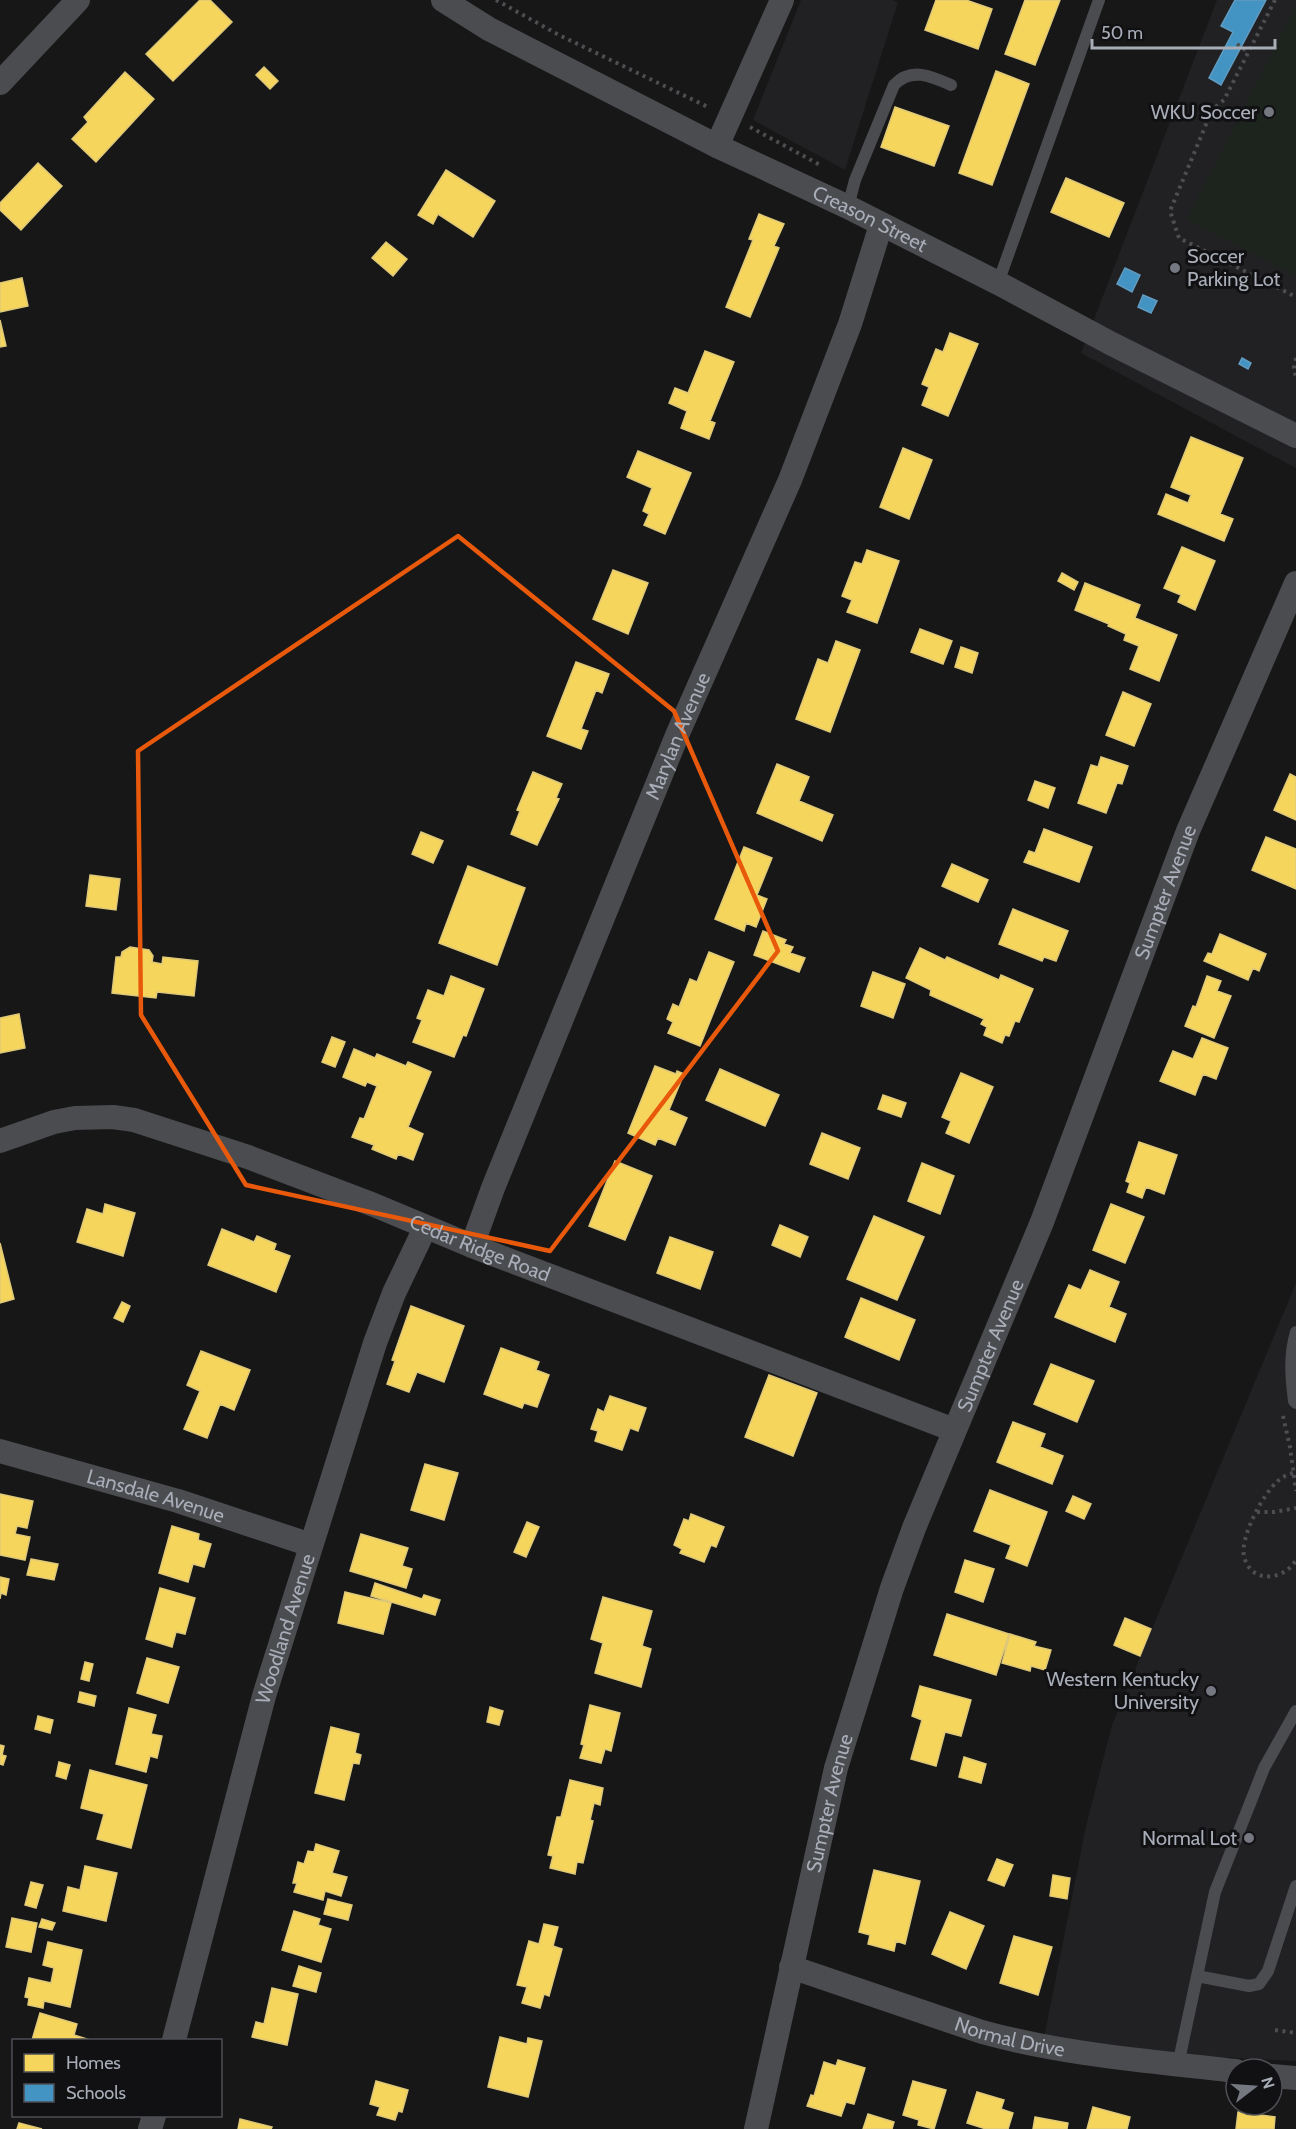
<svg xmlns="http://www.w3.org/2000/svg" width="1296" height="2129" font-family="Cabin,sans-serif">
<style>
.built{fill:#212123}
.green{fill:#1d241e}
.homes{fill:#f6d55c;stroke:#dfc978;stroke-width:1.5}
.schools{fill:#4393c3;stroke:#619bc0;stroke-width:1.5}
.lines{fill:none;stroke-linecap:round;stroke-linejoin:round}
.path{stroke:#4d4e52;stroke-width:4;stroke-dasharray:3 4.5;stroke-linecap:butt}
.lane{stroke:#4b4c50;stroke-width:12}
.street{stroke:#4b4c50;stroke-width:24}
.marked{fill:none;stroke:#e8590c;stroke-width:4.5;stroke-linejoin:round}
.poi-dot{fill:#757880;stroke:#111113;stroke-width:2}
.labels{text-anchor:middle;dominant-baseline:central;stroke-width:6;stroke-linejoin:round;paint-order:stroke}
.poi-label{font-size:20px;fill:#a8adb8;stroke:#111113;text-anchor:end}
.street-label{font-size:20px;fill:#a8adb8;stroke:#111113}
</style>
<rect width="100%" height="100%" fill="#171717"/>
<path class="built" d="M 801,0 L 893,0 L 898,2 L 845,170 L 753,120 Z
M 1217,0 L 1296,0 L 1296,468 L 1081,353 Z
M 1296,1283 L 1296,2061 L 1155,2054 L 1044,2038 L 1086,1826 L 1112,1725 Z"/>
<path class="green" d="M 1296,6 L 1296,276 L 1187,219 Z"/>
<path class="homes" d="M 200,0 L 210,0 L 232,22 L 173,81 L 146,54 Z
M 936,0 L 966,0 L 992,9 L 978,49 L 925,30 Z
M 1025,0 L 1060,0 L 1035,65 L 1005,54 Z
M 264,67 L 278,81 L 270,89 L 256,75 Z
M 996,71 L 1029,84 L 992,185 L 959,173 Z
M 125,72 L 154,99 L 96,162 L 72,139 L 88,122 L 84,117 Z
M 895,107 L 949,126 L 934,166 L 881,147 Z
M 38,163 L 62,186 L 21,230 L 0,210 L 0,203 Z
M 446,170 L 495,201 L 473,237 L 438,214 L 433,224 L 418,215 Z
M 1066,178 L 1124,203 L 1109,237 L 1051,212 Z
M 759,214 L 784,224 L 774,246 L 779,248 L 750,317 L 726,307 L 753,240 L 749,239 Z
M 386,242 L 407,259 L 393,276 L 372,258 Z
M 22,278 L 28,306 L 0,312 L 0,283 Z
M 0,320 L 6,346 L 0,347 Z
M 950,333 L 978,344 L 948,416 L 922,405 L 929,387 L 922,384 L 936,349 L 943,352 Z
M 705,351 L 734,362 L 710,421 L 715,423 L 709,439 L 681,428 L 687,411 L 669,403 L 675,388 L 688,393 Z
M 1191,437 L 1243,458 L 1220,514 L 1233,519 L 1224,541 L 1158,514 L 1166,494 L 1188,503 L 1191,495 L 1171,487 Z
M 903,448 L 932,460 L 909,519 L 880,507 Z
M 638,451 L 691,473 L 665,534 L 644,525 L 649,514 L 643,511 L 652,488 L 627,477 Z
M 1182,547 L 1215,561 L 1195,610 L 1178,602 L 1181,595 L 1164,588 Z
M 867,550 L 899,561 L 877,623 L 847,612 L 852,600 L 842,596 L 855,562 L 862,564 Z
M 613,570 L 648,583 L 628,634 L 593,619 Z
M 1062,573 L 1078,582 L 1074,590 L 1058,581 Z
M 1085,583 L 1140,605 L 1135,618 L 1177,635 L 1159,681 L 1130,669 L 1139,646 L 1124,640 L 1126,634 L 1108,626 L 1109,624 L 1075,610 Z
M 920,629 L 952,641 L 943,664 L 911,652 Z
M 836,641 L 860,650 L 830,732 L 796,719 L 818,659 L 828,663 Z
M 961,647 L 978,653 L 972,673 L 955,667 Z
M 576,662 L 609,674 L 602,693 L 596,690 L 581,729 L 588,731 L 581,749 L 547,736 Z
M 1123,692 L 1151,704 L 1134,746 L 1106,735 Z
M 1101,757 L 1128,766 L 1122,784 L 1117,783 L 1106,813 L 1078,803 L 1091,765 L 1098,767 Z
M 777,764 L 809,777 L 799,801 L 833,815 L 822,841 L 757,813 Z
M 533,772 L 562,784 L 556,798 L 559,799 L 537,845 L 511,834 L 520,811 L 517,810 Z
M 1290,774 L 1296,777 L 1296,820 L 1274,810 Z
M 1035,781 L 1055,788 L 1048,808 L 1028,800 Z
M 1044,829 L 1092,847 L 1079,882 L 1024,862 L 1029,851 L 1035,853 Z
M 421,832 L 443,841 L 433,863 L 412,854 Z
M 1266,837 L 1296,849 L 1296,889 L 1252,870 Z
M 744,847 L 772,858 L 757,895 L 767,899 L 756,927 L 746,923 L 744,931 L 715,919 Z
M 952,864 L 988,880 L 978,902 L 942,886 Z
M 468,866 L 525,888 L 497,965 L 439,943 Z
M 90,875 L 120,879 L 116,910 L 86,906 Z
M 1013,909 L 1068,931 L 1056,961 L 1044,957 L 1042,961 L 999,944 Z
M 763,931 L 786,940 L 784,944 L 793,947 L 790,953 L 805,958 L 799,972 L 754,955 Z
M 1220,934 L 1266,954 L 1259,971 L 1253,968 L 1248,980 L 1204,961 L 1208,953 L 1212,954 Z
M 130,947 L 149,950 L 153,956 L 152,962 L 162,964 L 163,957 L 198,961 L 194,996 L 157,992 L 156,998 L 112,993 L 116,957 L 121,957 L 122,952 Z
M 920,948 L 945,960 L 947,957 L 999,980 L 1001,975 L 1033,989 L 1019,1022 L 1015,1021 L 1009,1036 L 1005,1035 L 1002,1043 L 984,1035 L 987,1027 L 981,1024 L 984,1019 L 930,995 L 931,990 L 906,978 Z
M 709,952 L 734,962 L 700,1046 L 668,1033 L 673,1022 L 667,1019 L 673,1004 L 679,1007 L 690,979 L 697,982 Z
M 873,972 L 905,984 L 893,1018 L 861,1006 Z
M 451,976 L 484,989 L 466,1036 L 463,1035 L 454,1057 L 413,1042 L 422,1020 L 417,1018 L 428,990 L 444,996 Z
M 1207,976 L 1221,981 L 1217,991 L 1231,996 L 1214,1038 L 1185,1026 L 1193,1006 L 1196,1007 Z
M 19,1014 L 25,1048 L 0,1053 L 0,1018 Z
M 332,1037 L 345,1042 L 335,1067 L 322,1062 Z
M 1202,1038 L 1228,1048 L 1216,1079 L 1203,1074 L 1195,1095 L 1160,1081 L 1173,1051 L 1193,1059 Z
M 354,1049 L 375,1058 L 377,1054 L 406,1066 L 408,1062 L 431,1072 L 408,1127 L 423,1134 L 413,1160 L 398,1154 L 396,1159 L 372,1149 L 374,1145 L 352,1137 L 360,1118 L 364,1119 L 377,1086 L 367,1082 L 365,1086 L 343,1077 Z
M 655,1066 L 676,1074 L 677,1071 L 684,1074 L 669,1110 L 687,1118 L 675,1145 L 658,1138 L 655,1145 L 628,1133 Z
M 720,1069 L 779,1095 L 765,1126 L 706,1100 Z
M 961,1073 L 993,1087 L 969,1143 L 946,1133 L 951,1121 L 942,1117 Z
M 883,1095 L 906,1103 L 901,1117 L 878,1109 Z
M 822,1133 L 860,1148 L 848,1179 L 810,1164 Z
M 1139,1142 L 1177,1155 L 1164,1194 L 1146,1187 L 1142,1198 L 1127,1192 L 1130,1183 L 1126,1181 Z
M 615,1161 L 652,1176 L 625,1240 L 589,1226 Z
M 922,1163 L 954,1176 L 940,1214 L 908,1201 Z
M 105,1204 L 135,1213 L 123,1256 L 77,1242 L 87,1209 L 103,1214 Z
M 1111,1204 L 1144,1217 L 1125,1263 L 1093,1250 Z
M 874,1216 L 924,1237 L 897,1300 L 847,1279 Z
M 780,1225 L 808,1237 L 800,1257 L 772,1245 Z
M 222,1229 L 254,1242 L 257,1236 L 276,1244 L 274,1250 L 290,1256 L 276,1292 L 208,1265 Z
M 670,1237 L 713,1252 L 700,1289 L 657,1273 Z
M 0,1243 L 14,1299 L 0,1303 Z
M 1090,1270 L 1119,1282 L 1109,1307 L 1126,1314 L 1115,1342 L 1055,1317 L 1069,1285 L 1081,1290 Z
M 861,1298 L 915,1320 L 899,1360 L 845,1337 Z
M 122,1302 L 130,1306 L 123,1322 L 114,1318 Z
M 411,1306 L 464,1326 L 444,1382 L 417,1372 L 409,1392 L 387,1384 L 395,1361 L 392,1360 Z
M 501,1348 L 539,1362 L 536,1370 L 549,1375 L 537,1407 L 524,1403 L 522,1408 L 484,1394 Z
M 201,1351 L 250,1370 L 234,1410 L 220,1404 L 207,1438 L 184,1429 L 200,1391 L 187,1385 Z
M 1051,1364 L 1094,1381 L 1077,1422 L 1034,1404 Z
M 769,1375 L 817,1393 L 793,1456 L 745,1437 Z
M 610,1396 L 646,1408 L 638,1431 L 630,1428 L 622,1450 L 595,1441 L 598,1431 L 591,1429 L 598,1409 L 604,1412 Z
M 1013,1422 L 1045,1434 L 1040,1447 L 1063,1456 L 1052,1484 L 997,1462 Z
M 425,1464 L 458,1473 L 444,1520 L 411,1510 Z
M 990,1490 L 1047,1512 L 1027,1566 L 1006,1558 L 1011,1545 L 974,1531 Z
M 0,1494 L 33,1501 L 27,1528 L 17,1526 L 15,1534 L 30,1537 L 25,1560 L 0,1555 Z
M 1073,1496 L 1091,1504 L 1084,1519 L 1066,1511 Z
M 691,1514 L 724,1527 L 716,1547 L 711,1545 L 704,1562 L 680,1553 L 682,1549 L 674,1545 L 684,1519 L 689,1521 Z
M 527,1522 L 539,1527 L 526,1557 L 514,1552 Z
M 172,1526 L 199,1534 L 198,1540 L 211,1544 L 204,1567 L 193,1564 L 188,1582 L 159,1573 Z
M 361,1534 L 408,1548 L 402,1566 L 412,1569 L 406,1588 L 350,1571 Z
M 31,1559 L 58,1564 L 54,1580 L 27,1575 Z
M 965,1560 L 994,1569 L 983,1602 L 955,1592 Z
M 0,1577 L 9,1579 L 6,1595 L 1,1593 L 0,1599 Z
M 375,1583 L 422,1599 L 424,1595 L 440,1600 L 435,1615 L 371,1596 Z
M 160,1588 L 195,1598 L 185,1634 L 176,1632 L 172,1647 L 146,1639 Z
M 345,1592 L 391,1603 L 383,1634 L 338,1623 Z
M 603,1597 L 652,1611 L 642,1646 L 651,1649 L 641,1687 L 595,1673 L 603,1643 L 591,1639 Z
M 947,1614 L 1009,1634 L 996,1675 L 934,1655 Z
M 1125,1618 L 1151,1629 L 1140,1656 L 1114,1645 Z
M 1010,1634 L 1036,1642 L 1034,1646 L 1051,1650 L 1045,1670 L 1031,1666 L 1030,1671 L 1002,1663 Z
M 147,1658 L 179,1667 L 168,1703 L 137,1693 Z
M 85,1662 L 93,1664 L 89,1681 L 81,1679 Z
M 920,1686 L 971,1700 L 961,1736 L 945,1732 L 936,1766 L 911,1759 L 922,1720 L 912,1716 Z
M 80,1692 L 96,1696 L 94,1706 L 78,1702 Z
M 590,1705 L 620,1713 L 611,1751 L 605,1749 L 601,1763 L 580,1758 L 584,1745 L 581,1744 Z
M 490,1707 L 503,1711 L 499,1725 L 487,1722 Z
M 129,1708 L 156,1715 L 151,1734 L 162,1736 L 157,1758 L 150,1756 L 146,1772 L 116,1764 Z
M 38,1716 L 53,1720 L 50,1733 L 35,1729 Z
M 331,1727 L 359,1734 L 355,1753 L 361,1755 L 359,1764 L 353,1763 L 344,1800 L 315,1793 Z
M 0,1745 L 4,1746 L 2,1755 L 6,1756 L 3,1765 L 0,1764 Z
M 964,1757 L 986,1764 L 981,1783 L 959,1777 Z
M 59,1762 L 70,1765 L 66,1779 L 56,1776 Z
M 90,1770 L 147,1785 L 131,1848 L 97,1839 L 104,1814 L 81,1808 Z
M 570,1780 L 603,1788 L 600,1805 L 594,1803 L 590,1820 L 593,1821 L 583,1863 L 577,1862 L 575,1874 L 550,1868 L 553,1856 L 548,1855 L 557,1817 L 561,1817 Z
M 316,1844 L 339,1851 L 332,1873 L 347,1877 L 341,1896 L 325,1891 L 323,1900 L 294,1892 L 297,1883 L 293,1883 L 298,1862 L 304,1864 L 308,1851 L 314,1852 Z
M 997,1859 L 1013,1865 L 1004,1886 L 988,1880 Z
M 85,1866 L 117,1873 L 106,1921 L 63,1911 L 68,1887 L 80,1890 Z
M 874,1870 L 920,1881 L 905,1944 L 896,1941 L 894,1951 L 868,1944 L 870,1935 L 859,1932 Z
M 1053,1875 L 1070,1878 L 1067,1899 L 1050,1896 Z
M 31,1882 L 43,1885 L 36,1908 L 25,1905 Z
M 328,1899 L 352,1905 L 348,1920 L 324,1914 Z
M 294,1911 L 320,1919 L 318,1925 L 331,1929 L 321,1962 L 282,1950 Z
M 950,1912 L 984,1926 L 966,1969 L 932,1954 Z
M 12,1918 L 37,1923 L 31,1952 L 6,1947 Z
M 42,1919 L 55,1923 L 52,1930 L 39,1927 Z
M 544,1924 L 558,1927 L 553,1946 L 562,1949 L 549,1996 L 544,1994 L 540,2008 L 522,2003 L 527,1987 L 517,1985 L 529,1941 L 539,1944 Z
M 1014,1936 L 1052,1947 L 1038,1995 L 1000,1983 Z
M 48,1942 L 82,1950 L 70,2007 L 44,2001 L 43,2008 L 28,2005 L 29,1998 L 25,1997 L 29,1978 L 51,1983 L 54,1968 L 43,1965 Z
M 299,1966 L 321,1973 L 316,1992 L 293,1986 Z
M 272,1988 L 298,1994 L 287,2045 L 252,2037 L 256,2022 L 264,2024 Z
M 40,2013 L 77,2024 L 74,2035 L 90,2040 L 32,2040 Z
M 500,2037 L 527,2044 L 528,2038 L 542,2041 L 528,2097 L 488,2087 Z
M 838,2060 L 865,2068 L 854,2104 L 846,2102 L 841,2116 L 807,2106 L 811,2095 L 814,2096 L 824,2062 L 836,2066 Z
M 376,2081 L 408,2090 L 402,2112 L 398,2111 L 395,2120 L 377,2115 L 380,2107 L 370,2104 Z
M 913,2081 L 946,2090 L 934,2129 L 918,2125 L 919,2120 L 903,2115 Z
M 977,2092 L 1004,2100 L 1001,2109 L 1013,2113 L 1008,2129 L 986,2129 L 967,2123 Z
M 1093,2107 L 1130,2117 L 1127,2129 L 1087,2129 Z
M 1238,2112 L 1275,2117 L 1274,2129 L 1236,2129 Z
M 868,2114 L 894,2122 L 892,2129 L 863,2129 Z
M 1035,2117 L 1068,2123 L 1067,2129 L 1033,2129 Z
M 240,2119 L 272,2127 L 271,2129 L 238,2129 Z
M 19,2123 L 42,2129 L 17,2129 Z"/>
<path class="schools" d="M 1235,0 L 1266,0 L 1221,85 L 1209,78 L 1233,32 L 1221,26 Z
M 1125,268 L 1140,275 L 1132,292 L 1117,284 Z
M 1143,295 L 1157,301 L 1151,313 L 1138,307 Z
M 1242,358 L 1251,363 L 1248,369 L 1239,364 Z"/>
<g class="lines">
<path class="path" d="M 496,0 L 559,35 L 710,108
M 1275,0 L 1224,100 L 1212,110 L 1170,211 L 1179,238 L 1296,297
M 1237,44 L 1248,52
M 750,127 L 822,166
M 1296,358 L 1294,368 L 1296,378
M 1283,1416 L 1290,1447 L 1296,1491
M 1293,1473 C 1287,1475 1281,1477 1277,1482 C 1263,1494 1240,1537 1244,1556 C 1250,1584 1284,1581 1296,1560
M 1257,1512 L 1274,1512 L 1296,1508
M 1275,2030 L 1296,2033"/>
<path class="lane" d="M 848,207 L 855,180 L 894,85 C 911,67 931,76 951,85
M 998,283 L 1099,0
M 1296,1332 C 1289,1356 1291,1377 1294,1401 L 1296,1403
M 1197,1976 L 1249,1986 L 1259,1984 L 1268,1971 L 1296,1886
M 1178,2065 L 1215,1892 L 1264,1768 L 1296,1711"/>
<g class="street">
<path id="s1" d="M 443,0 L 489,29 L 717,146 L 848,207 L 998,283 L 1112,344 L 1296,436"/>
<path d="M 0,83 L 78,0"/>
<path d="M 717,146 L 782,0"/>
<path id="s2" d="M 0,1141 L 54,1122 L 75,1118 L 113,1117 L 134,1120 L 248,1157 L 374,1205 L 472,1246 L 954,1430"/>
<path id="s3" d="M 472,1246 L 493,1188 L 678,733 L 790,480 L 850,324 L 881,225"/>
<path id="s4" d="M 0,1451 L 178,1501 L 311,1545"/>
<path id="s5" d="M 791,1967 L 982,2032 C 1066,2055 1150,2061 1236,2071"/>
<path id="s6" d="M 174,2040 L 264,1696 L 375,1343 L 394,1293 L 425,1228"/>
<path d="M 1272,2076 L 1296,2078"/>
<path d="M 150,2129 L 154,2116"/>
<path id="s7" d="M 756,2129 L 836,1768 L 892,1588 L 914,1528 L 1042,1222 L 1188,831 L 1296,583"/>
</g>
</g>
<path class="marked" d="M 458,536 L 674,711 L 778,951 L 550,1251 L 246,1185 L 141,1015 L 138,751 Z"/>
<g class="poi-dot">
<circle cx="1269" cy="112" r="6"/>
<circle cx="1175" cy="268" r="6"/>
<circle cx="1211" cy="1691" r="6"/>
<circle cx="1249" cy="1838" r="6"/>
</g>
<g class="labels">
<g class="poi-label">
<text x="1257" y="112">WKU Soccer</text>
<text x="1187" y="256" text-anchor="start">Soccer<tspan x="1187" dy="23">Parking Lot</tspan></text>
<text x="1199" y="1679">Western Kentucky<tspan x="1199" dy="23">University</tspan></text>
<text x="1237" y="1838">Normal Lot</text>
</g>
<g class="street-label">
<text stroke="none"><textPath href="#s1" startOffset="480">Creason Street</textPath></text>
<text stroke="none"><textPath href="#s3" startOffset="550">Marylan Avenue</textPath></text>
<text stroke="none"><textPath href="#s7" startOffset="1306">Sumpter Avenue</textPath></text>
<text stroke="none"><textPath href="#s2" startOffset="507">Cedar Ridge Road</textPath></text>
<text stroke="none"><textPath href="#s7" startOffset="820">Sumpter Avenue</textPath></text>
<text stroke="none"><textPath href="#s4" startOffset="162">Lansdale Avenue</textPath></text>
<text stroke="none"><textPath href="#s6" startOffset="426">Woodland Avenue</textPath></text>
<text stroke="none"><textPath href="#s7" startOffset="334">Sumpter Avenue</textPath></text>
<text stroke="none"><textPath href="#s5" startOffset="230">Normal Drive</textPath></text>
</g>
</g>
<rect x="12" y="2039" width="210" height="78" fill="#111113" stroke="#4d4f55" stroke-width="1.5"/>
<rect x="24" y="2054" width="30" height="18" fill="#f6d55c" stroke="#4d4f55" stroke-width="1.5"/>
<text x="66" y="2069" font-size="18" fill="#a8adb8">Homes</text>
<rect x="24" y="2084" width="30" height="18" fill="#4393c3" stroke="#4d4f55" stroke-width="1.5"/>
<text x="66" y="2099" font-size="18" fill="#a8adb8">Schools</text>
<g transform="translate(1254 2087) rotate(73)"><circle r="28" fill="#111113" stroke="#4d4f55" stroke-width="1.5"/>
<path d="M0-4.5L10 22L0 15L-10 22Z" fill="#757880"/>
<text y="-9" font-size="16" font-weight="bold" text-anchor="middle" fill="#a8adb8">N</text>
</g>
<path d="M1092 39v9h183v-9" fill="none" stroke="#a8adb8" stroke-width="3"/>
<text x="1101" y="39" font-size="18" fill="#a8adb8" stroke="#111113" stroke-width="4.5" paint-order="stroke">50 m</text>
</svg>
